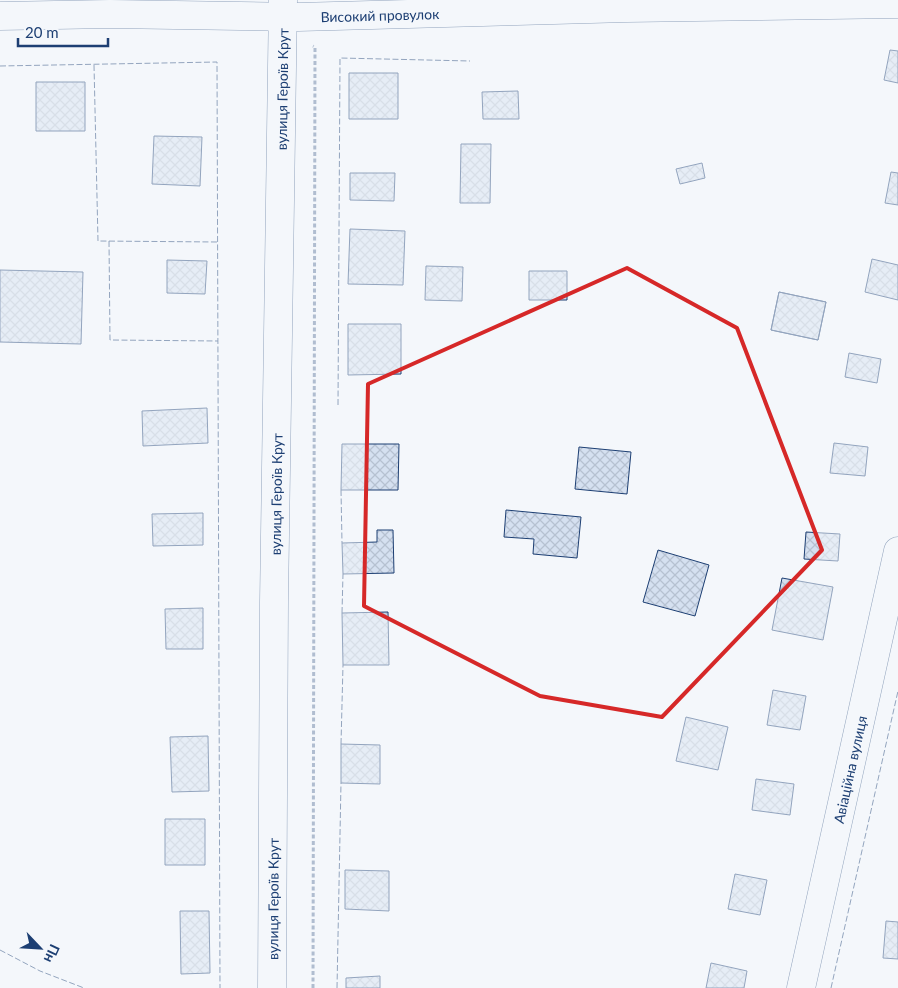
<svg xmlns="http://www.w3.org/2000/svg" width="898" height="988" font-family="Lato,sans-serif">
<style>
.building{fill:url(#building-cross-hatch);stroke:#1d3f73}
.lines{fill:none;stroke-linecap:round;stroke-linejoin:round}
.street-casing{stroke:#1d3f73;stroke-width:29}
.path{stroke:#5e769c;stroke-width:3;stroke-dasharray:4 2.5;stroke-linecap:butt}
.street{stroke:#f4f7fb;stroke-width:28}
.fence{stroke:#1d3f73;stroke-width:1;stroke-dasharray:6 2.5;stroke-linecap:butt}
.marked{fill:none;stroke:#d62828;stroke-width:4;stroke-linejoin:round}
.labels{text-anchor:middle;dominant-baseline:central;stroke-width:4;stroke-linejoin:round;paint-order:stroke}
.street-label{font-size:14px;fill:#1d3f73;stroke:#f4f7fb}
</style>
<defs>
<pattern id="building-cross-hatch" width="8" height="8" patternUnits="userSpaceOnUse" patternTransform="scale(1.25)"><rect width="8" height="8" fill="#d5e0f0"/><path d="M0 0l8 8M0 8l8-8" fill="none" stroke="#b6c1d1"/></pattern>
</defs>
<rect width="100%" height="100%" fill="#f4f7fb"/>
<path class="building" d="M 890,50 L 898,51 L 898,83 L 884,80 Z
M 349,73 L 398,73 L 398,119 L 349,119 Z
M 36,82 L 85,82 L 85,131 L 36,131 Z
M 518,91 L 519,119 L 483,119 L 482,92 Z
M 154,136 L 202,137 L 200,186 L 152,184 Z
M 461,144 L 491,144 L 490,203 L 460,203 Z
M 702,163 L 705,178 L 680,184 L 676,169 Z
M 891,172 L 898,173 L 898,205 L 885,203 Z
M 350,173 L 395,173 L 394,201 L 350,200 Z
M 350,229 L 405,231 L 403,285 L 348,284 Z
M 872,259 L 898,265 L 898,300 L 865,292 Z
M 167,260 L 207,261 L 205,294 L 167,293 Z
M 426,266 L 463,267 L 462,301 L 425,300 Z
M 0,270 L 83,272 L 81,344 L 0,342 Z
M 529,271 L 567,271 L 567,300 L 529,300 Z
M 779,292 L 826,302 L 818,340 L 771,330 Z
M 779,292 L 826,302 L 818,340 L 771,330 Z
M 348,324 L 401,324 L 401,374 L 348,375 Z
M 849,353 L 881,359 L 877,383 L 845,377 Z
M 207,408 L 208,443 L 143,446 L 142,411 Z
M 834,443 L 868,447 L 865,476 L 830,473 Z
M 342,444 L 399,444 L 398,490 L 341,490 Z
M 579,447 L 631,452 L 627,494 L 575,489 Z
M 506,510 L 581,517 L 577,558 L 533,554 L 534,539 L 504,537 Z
M 203,513 L 203,545 L 153,546 L 152,514 Z
M 377,530 L 393,530 L 394,573 L 343,574 L 342,543 L 377,542 Z
M 806,532 L 840,534 L 838,561 L 804,559 Z
M 658,550 L 709,565 L 695,616 L 643,602 Z
M 782,578 L 833,587 L 823,640 L 772,630 Z
M 203,608 L 203,649 L 166,649 L 165,609 Z
M 388,612 L 389,665 L 343,665 L 342,613 Z
M 773,690 L 806,696 L 800,730 L 767,725 Z
M 686,717 L 728,727 L 718,770 L 676,761 Z
M 208,736 L 209,791 L 172,792 L 170,737 Z
M 341,744 L 380,745 L 380,784 L 341,783 Z
M 756,779 L 794,784 L 790,815 L 752,810 Z
M 165,819 L 205,819 L 205,865 L 165,865 Z
M 345,870 L 389,871 L 389,911 L 345,909 Z
M 735,874 L 767,880 L 760,915 L 728,909 Z
M 180,911 L 209,911 L 210,973 L 181,974 Z
M 886,921 L 898,922 L 898,959 L 883,958 Z
M 711,963 L 747,971 L 744,988 L 706,988 Z
M 380,976 L 380,988 L 346,988 L 346,978 Z"/>
<g class="lines">
<defs>
<g id="street">
<path id="s1" d="M 0,16 L 110,14 L 298,17 L 627,8 L 898,4"/>
<path id="s2" d="M 272,988 L 274,602 L 283,0"/>
<path id="s3" d="M 801,988 L 898,551"/>
</g>
</defs>
<use href="#street" class="street-casing"/>
<path class="path" d="M 313,988 L 315,47 L 313,46"/>
<use href="#street" class="street"/>
<path class="fence" d="M 94,65 L 98,241 L 217,242
M 0,66 L 217,62 L 220,988
M 109,241 L 110,340 L 218,341
M 338,405 L 340,58 L 470,61
M 341,490 L 342,543
M 342,613 L 343,574
M 341,744 L 343,665
M 0,950 L 40,971 L 84,988
M 337,988 L 341,783
M 831,988 L 898,691"/>
</g>
<path d="M0 0H898V988H0ZM 627,268 L 737,328 L 822,550 L 662,717 L 540,696 L 364,606 L 368,384 Z" fill="#f4f7fb" fill-opacity=".55" fill-rule="evenodd"/>
<path class="marked" d="M 627,268 L 737,328 L 822,550 L 662,717 L 540,696 L 364,606 L 368,384 Z"/>
<g class="labels">
<g class="street-label">
<text stroke="none"><textPath href="#s1" startOffset="380">Високий провулок</textPath></text>
<text stroke="none"><textPath href="#s2" startOffset="899">вулиця Героїв Крут</textPath></text>
<text stroke="none"><textPath href="#s2" startOffset="494">вулиця Героїв Крут</textPath></text>
<text stroke="none"><textPath href="#s3" startOffset="224">Авіаційна вулиця</textPath></text>
<text stroke="none"><textPath href="#s2" startOffset="89">вулиця Героїв Крут</textPath></text>
</g>
</g>
<g transform="translate(40 948) rotate(115)" stroke="#f4f7fb" stroke-width="4" paint-order="stroke">
<path d="M0-4L9 19L0 12L-9 19Z" fill="#1d3f73"/>
<text y="-8" font-size="14" font-weight="bold" text-anchor="middle" fill="#1d3f73">Пн</text>
</g>
<path d="M18 38v8h90v-8" fill="none" stroke="#1d3f73" stroke-width="2.5"/>
<text x="25" y="38" font-size="15" fill="#1d3f73" stroke="#f4f7fb" stroke-width="4" paint-order="stroke">20 m</text>
</svg>
